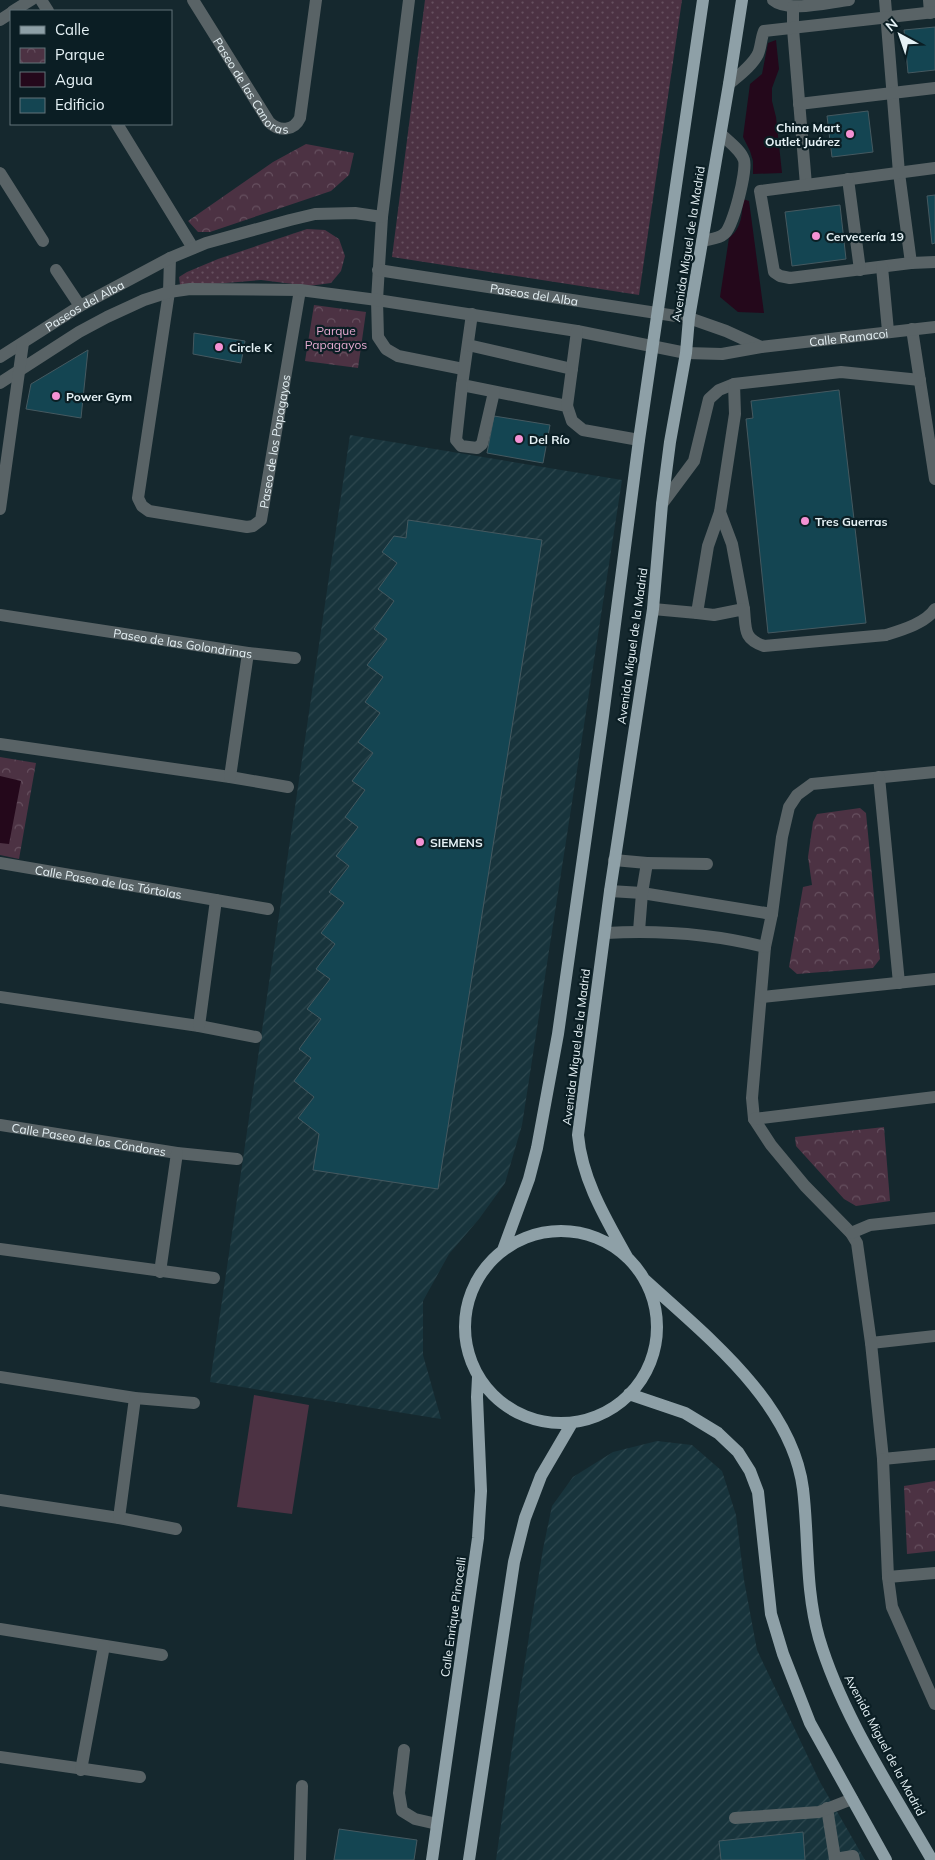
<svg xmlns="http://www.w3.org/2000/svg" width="935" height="1860" font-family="Mulish,sans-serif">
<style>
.industrial{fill:url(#industrial-furrows)}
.grass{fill:url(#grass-dots)}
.park{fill:url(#park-crowns)}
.pitch{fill:#4c3243}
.water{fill:#24081b}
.building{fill:#144552;stroke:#455960}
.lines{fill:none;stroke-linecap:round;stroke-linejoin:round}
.minor{stroke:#596366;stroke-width:12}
.major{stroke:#8ea0a7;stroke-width:12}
.poi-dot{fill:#f491d3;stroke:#0b1e24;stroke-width:2}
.labels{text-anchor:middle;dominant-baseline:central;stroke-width:4.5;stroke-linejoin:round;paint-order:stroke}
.street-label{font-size:12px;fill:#e5f1f5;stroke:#0b1e24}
.poi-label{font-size:12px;font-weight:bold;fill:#e5f1f5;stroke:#0b1e24;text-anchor:start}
.park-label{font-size:12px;fill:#e5a9cf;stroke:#0b1e24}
</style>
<defs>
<pattern id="industrial-furrows" width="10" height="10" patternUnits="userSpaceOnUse" patternTransform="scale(1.25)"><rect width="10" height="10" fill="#18343c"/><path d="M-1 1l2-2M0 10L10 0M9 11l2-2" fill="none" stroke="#2e484f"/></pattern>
<pattern id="grass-dots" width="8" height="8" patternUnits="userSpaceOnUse" patternTransform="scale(1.25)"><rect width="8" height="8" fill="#4c3243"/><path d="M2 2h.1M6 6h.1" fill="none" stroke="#66505f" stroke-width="1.8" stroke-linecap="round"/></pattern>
<pattern id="park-crowns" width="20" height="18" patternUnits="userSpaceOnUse" patternTransform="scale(1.25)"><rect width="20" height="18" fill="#4c3243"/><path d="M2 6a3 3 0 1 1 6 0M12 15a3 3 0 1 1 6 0" fill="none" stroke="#66505f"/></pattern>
</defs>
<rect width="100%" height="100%" fill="#15282e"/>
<path class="industrial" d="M 350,435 L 622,480 L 522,1125 L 505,1183 L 479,1219 L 449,1254 L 423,1301 L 423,1355 L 441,1419 L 210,1382 Z
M 657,1441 L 692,1445 L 722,1471 L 736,1515 L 744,1580 L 757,1650 L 820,1782 L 865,1860 L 496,1860 L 519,1699 L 543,1549 L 552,1506 L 573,1477 L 613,1452 Z"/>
<path class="grass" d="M 425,0 L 682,0 L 639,295 L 392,257 Z
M 307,229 L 325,230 L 339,239 L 345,256 L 341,271 L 331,283 L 309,286 L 261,280 L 190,286 L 180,285 L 179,277 L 187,272 L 218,259 Z"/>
<path class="park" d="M 306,144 L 354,153 L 349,175 L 331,191 L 210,232 L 198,232 L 188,221 L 273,162 Z
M 314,305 L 366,312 L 358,368 L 305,361 Z
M 0,757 L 36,763 L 19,859 L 0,855 Z
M 860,808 L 866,813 L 880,959 L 873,968 L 797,974 L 789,967 L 803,887 L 812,885 L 808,857 L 813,822 L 817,814 Z
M 884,1127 L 890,1201 L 856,1206 L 844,1199 L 796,1146 L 795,1137 Z
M 935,1481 L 935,1551 L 907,1554 L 904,1486 Z"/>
<path class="pitch" d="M 254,1395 L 309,1405 L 292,1514 L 237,1507 Z"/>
<path class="water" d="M 776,40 L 779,69 L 772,88 L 772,101 L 776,117 L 782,173 L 753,174 L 753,161 L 750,151 L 743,137 L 750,84 L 762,74 L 768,43 Z
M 743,199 L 749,201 L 764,313 L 738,312 L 720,297 L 729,238 C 742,228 742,214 743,199 Z
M 0,776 L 21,781 L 9,844 L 0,843 Z"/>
<path class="building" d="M 935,27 L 935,70 L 908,73 L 904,30 Z
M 868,111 L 873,152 L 832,157 L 827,116 Z
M 935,195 L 935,243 L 932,244 L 927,196 Z
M 840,205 L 846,259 L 792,266 L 785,212 Z
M 194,333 L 245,341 L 241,363 L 193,354 Z
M 88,350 L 81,418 L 26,409 L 31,384 Z
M 839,390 L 866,623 L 768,633 L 746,419 L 753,418 L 751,401 Z
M 494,416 L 550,425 L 543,463 L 487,453 Z
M 408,520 L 542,540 L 438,1189 L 313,1170 L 319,1134 L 298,1118 L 314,1097 L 294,1081 L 311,1058 L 299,1049 L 321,1019 L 307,1009 L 330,979 L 316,969 L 335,944 L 321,933 L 344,903 L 329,892 L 349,866 L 336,856 L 358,827 L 345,817 L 365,790 L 352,781 L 373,753 L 358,742 L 380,713 L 365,702 L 383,677 L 367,665 L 387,639 L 374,629 L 394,601 L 378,589 L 397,563 L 382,552 L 394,536 L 406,538 Z
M 339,1829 L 417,1840 L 414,1860 L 334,1860 Z
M 803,1832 L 805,1860 L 721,1860 L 719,1841 Z"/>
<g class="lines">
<g class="minor">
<path d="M 41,0 L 48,11"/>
<path id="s1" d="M 193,0 L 269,122 C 279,132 294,131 300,118 L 316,0"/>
<path d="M 409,0 L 382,217 L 377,300 L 378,337 L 386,349 L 398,356 L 463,369"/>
<path d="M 773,0 C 788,13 829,2 849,0"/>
<path d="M 885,0 L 899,173 L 911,263"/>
<path d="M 929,0 L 930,13"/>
<path d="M 793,7 L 793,29 L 806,185"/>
<path d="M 13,11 L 31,0"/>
<path d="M 0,20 L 11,13"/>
<path d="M 729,84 C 738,76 752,66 758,54 C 761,47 761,38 764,31 L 935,12"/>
<path d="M 799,104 L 935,88"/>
<path d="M 117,124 L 193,248"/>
<path d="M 935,168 L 760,191 L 774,272 L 780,276 L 790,278 L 911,263 L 935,262"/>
<path d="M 0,173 L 43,241"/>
<path d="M 848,179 L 860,270"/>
<path d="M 702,241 C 709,239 719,239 724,234 C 733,228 747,171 744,160 C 741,150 728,141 721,134"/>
<path id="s2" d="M 170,258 L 169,292 L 138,498 L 142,506 L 149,511 L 247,527 L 253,526 L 261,520 L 300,290"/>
<path d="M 882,267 L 888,331"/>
<path d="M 56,270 L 80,306"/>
<path id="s3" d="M 378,270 L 689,318 L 726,331 L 761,347"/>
<path d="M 472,314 L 462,385 L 567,406 L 572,421 L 583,430 L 639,440"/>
<path d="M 912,329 L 935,479"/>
<path d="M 468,345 L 572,369"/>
<path id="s4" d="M 0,357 L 80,306 L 170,258 L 206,243 L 290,220 L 315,214 L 355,213 L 382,217"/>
<path id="s5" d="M 0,383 L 79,332 L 107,317 L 144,300 L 169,292 L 190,289 L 300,290 L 377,300 L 577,331 L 686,353 L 722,354 L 761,347 L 935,327"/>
<path d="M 462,385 L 456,440 L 461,446 L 477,448 L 482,444 L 494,392"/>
<path d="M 567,406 L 577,331"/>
<path d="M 662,504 L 694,461 L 709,399 L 719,390 L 734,384"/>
<path d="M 0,509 L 23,343"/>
<path d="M 720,512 L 732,544 L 744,609"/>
<path d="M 653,609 L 697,613 L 708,546 L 720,512 L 735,414 L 734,384 L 841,372 L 920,380"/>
<path d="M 697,613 L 714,615 L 744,609 C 746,629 743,639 764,646 L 886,635 C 902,630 926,623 935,609"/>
<path id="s6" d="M 0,615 L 248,653 L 295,658"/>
<path d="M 0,744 L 230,777 L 288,787"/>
<path d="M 935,772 L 812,784 L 797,795 L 789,807 L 782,837 L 772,914 L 765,947 L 752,1098 L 754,1119 L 771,1145 L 805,1186 L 851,1233 L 857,1243 L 871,1343 L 935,1336"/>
<path d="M 230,777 L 248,653"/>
<path d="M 879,777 L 899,983"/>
<path d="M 614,860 L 647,863"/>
<path id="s7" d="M 0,863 L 268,909"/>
<path d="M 610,891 L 642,893 L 772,914"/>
<path d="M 639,931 L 642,893 L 647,863 L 707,864"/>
<path d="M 606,933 C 659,930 713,934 765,947"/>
<path d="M 0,997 L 199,1026 L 256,1037"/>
<path d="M 762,997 L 935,979"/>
<path d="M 199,1026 L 216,900"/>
<path d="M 754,1119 L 935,1097"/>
<path id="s8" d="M 0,1125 L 177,1153 L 237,1159"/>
<path d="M 851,1233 L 870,1225 L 935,1218"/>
<path d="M 0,1249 L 214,1278"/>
<path d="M 160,1272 L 177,1153"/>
<path d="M 871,1343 L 883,1459 L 935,1454"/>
<path d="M 0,1377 L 135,1398 L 194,1403"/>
<path d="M 883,1459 L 888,1577 L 892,1607 L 935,1704"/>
<path d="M 0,1500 L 119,1518 L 176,1529"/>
<path d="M 119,1518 L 135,1398"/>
<path d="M 888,1577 L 935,1573"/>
<path d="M 0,1629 L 162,1655"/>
<path d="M 404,1750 L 399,1793 L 402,1811 L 415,1819 L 437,1824"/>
<path d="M 0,1757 L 140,1777"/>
<path d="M 81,1770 L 104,1646"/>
<path d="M 827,1808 L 835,1859 L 853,1856 L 854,1860"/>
<path d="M 735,1818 L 819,1812 L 852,1799"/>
<path d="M 300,1860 L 302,1786"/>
</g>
<path class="major" d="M465 1327a96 96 0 1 1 192 0a96 96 0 1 1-192 0Z
M 503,1250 L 529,1179 L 537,1148 L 558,1034 L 603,716 L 639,440 L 703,0
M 627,1257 C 606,1219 582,1180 578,1135 L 610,891 L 653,609 L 662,504 L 670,442 L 686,353 L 689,318 L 729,84 L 742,0
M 645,1280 C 705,1335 792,1402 803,1489 C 809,1539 805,1589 819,1638 C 842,1716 892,1790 932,1860
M 629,1394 L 685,1413 L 718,1433 L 738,1452 L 750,1471 L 758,1492 L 771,1614 L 783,1654 L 810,1723 L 886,1860
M 432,1860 L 478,1538 L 481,1491 L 477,1397 L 478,1377
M 469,1860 L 514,1562 L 525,1518 L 541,1476 L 572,1423"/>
</g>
<g class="poi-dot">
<circle cx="850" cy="134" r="5"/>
<circle cx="816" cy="236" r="5"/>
<circle cx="219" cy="347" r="5"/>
<circle cx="56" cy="396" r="5"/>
<circle cx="519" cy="439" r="5"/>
<circle cx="805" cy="521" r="5"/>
<circle cx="420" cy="842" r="5"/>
</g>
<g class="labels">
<g class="street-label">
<text stroke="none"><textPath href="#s1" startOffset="105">Paseo de las Canoras</textPath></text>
<text transform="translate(688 244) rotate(-81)">Avenida Miguel de la Madrid</text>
<text stroke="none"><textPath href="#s3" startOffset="158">Paseos del Alba</textPath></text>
<text stroke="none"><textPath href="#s4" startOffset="99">Paseos del Alba</textPath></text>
<text stroke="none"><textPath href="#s5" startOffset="879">Calle Ramacoi</textPath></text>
<text stroke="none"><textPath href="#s2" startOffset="455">Paseo de los Papagayos</textPath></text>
<text transform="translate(632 646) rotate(-82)">Avenida Miguel de la Madrid</text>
<text stroke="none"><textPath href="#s6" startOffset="185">Paseo de las Golondrinas</textPath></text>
<text stroke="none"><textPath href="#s7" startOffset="110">Calle Paseo de las Tórtolas</textPath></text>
<text transform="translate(576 1047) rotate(-83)">Avenida Miguel de la Madrid</text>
<text stroke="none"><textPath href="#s8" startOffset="90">Calle Paseo de los Cóndores</textPath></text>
<text transform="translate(453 1617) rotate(-82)">Calle Enrique Pinocelli</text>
<text transform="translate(885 1745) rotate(62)">Avenida Miguel de la Madrid</text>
</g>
<g class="poi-label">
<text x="840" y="127" text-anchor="end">China Mart<tspan x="840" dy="14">Outlet Juárez</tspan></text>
<text x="826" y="236">Cervecería 19</text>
<text x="229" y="347">Circle K</text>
<text x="66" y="396">Power Gym</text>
<text x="529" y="439">Del Río</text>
<text x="815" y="521">Tres Guerras</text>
<text x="430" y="842">SIEMENS</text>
</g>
<g class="park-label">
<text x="336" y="330">Parque<tspan x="336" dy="14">Papagayos</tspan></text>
</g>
</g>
<rect x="10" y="10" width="162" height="115" fill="#0b1e24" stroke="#627278"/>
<rect x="20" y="26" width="25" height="8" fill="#8ea0a7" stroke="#627278"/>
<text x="55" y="35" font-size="15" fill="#e5f1f5">Calle</text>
<rect x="20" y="48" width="25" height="15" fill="url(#park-crowns)" stroke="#627278"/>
<text x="55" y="60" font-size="15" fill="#e5f1f5">Parque</text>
<rect x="20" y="72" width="25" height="15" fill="#24081b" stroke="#627278"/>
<text x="55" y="85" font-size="15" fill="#e5f1f5">Agua</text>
<rect x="20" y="98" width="25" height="15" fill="#144552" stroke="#627278"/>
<text x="55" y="110" font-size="15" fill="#e5f1f5">Edificio</text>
<g transform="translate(900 35) rotate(320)" stroke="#0b1e24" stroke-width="4" paint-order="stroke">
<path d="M0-4L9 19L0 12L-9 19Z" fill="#e5f1f5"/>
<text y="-8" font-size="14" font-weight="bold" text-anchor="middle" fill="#e5f1f5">N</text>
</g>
</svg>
